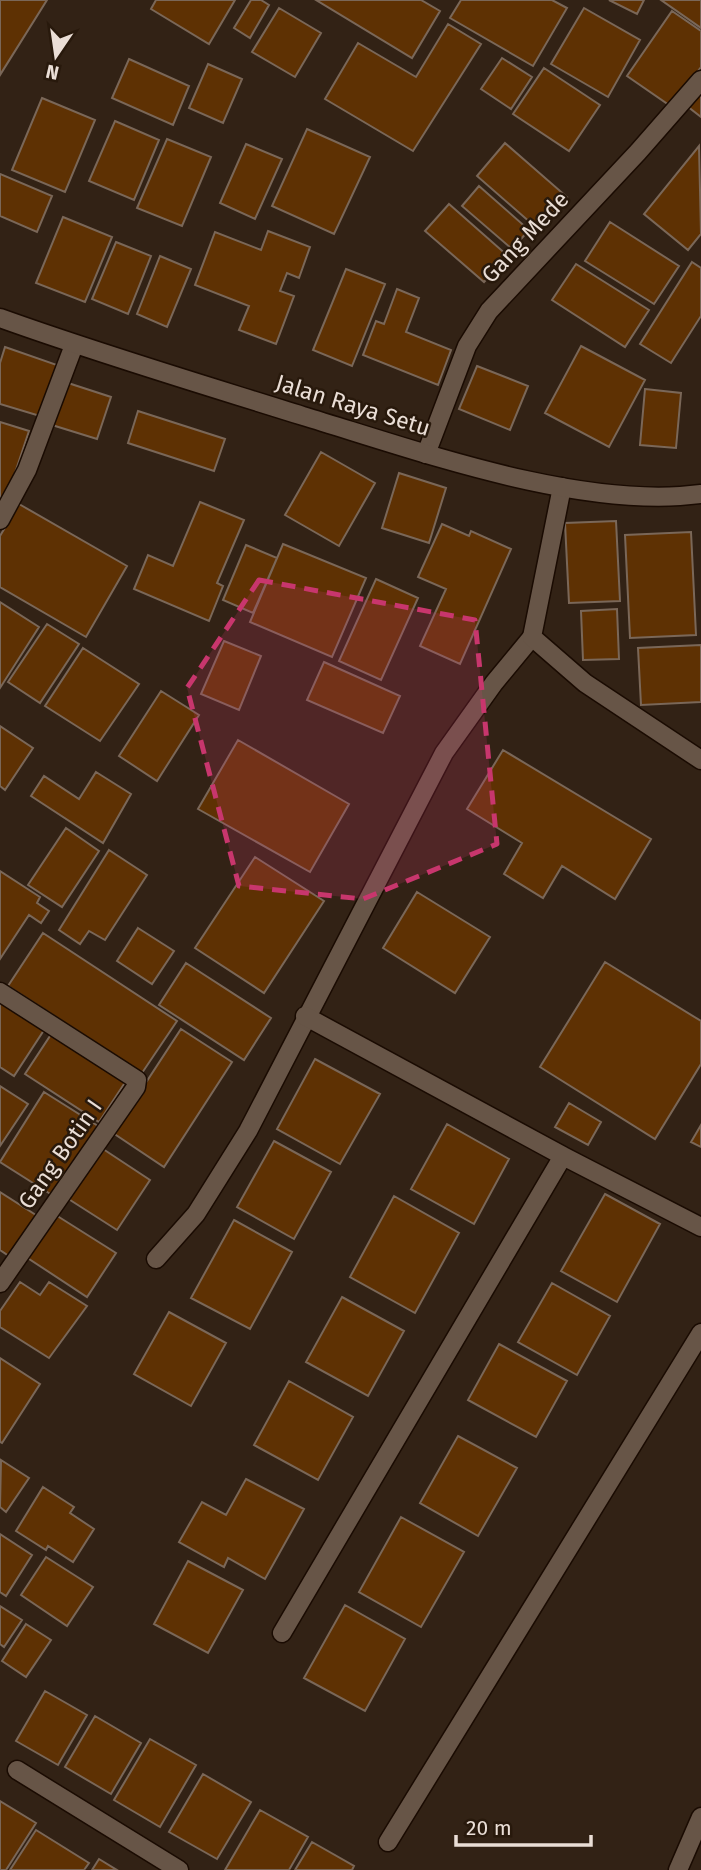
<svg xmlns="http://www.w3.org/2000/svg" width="701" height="1870" font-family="'Fira Sans',sans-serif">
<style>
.building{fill:#5e3103;stroke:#7a6758;stroke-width:2}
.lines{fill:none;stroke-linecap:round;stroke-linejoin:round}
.service-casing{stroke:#1a0b02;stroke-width:21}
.minor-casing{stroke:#1a0b02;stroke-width:21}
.tertiary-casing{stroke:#1a0b02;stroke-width:21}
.service{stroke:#675547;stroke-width:18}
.minor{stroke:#675547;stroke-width:18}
.tertiary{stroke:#675547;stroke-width:18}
.marked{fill:#c8366d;fill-opacity:0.2;stroke:#c8366d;stroke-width:5;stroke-dasharray:14 9;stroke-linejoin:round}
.labels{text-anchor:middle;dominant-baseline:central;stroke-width:5;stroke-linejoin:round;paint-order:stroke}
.street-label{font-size:23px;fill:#eaded6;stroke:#28190c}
</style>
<rect width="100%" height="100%" fill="#322215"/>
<path class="building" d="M 0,0 L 47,0 L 0,75 Z
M 156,0 L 235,0 L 209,44 L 151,9 Z
M 251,0 L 261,0 L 269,5 L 250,38 L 234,28 Z
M 316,0 L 421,0 L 440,11 L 412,58 Z
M 461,0 L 552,0 L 567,8 L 533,66 L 450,18 Z
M 609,0 L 644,0 L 637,14 Z
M 661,0 L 701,0 L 701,28 Z
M 279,8 L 321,33 L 295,77 L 252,52 Z
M 584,8 L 640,40 L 608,97 L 551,64 Z
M 672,11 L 701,31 L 701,67 L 672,107 L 627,76 Z
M 448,24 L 481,44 L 413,151 L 325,99 L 358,43 L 416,77 Z
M 502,58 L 532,77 L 511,109 L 481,89 Z
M 129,59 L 189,86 L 173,125 L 112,98 Z
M 208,64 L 242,79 L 223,123 L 189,108 Z
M 544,68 L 600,105 L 569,151 L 513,114 Z
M 701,89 L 701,117 L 687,106 Z
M 42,98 L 95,120 L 65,192 L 12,170 Z
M 115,121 L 159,140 L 134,200 L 89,181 Z
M 307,129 L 370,157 L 334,234 L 272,206 Z
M 167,139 L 211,157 L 182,226 L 137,208 Z
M 505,143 L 567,197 L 539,230 L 477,176 Z
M 246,144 L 282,159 L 255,219 L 220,203 Z
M 699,146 L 701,234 L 688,250 L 644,214 Z
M 0,174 L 52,196 L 37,232 L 0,216 Z
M 479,186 L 529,230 L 512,249 L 462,206 Z
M 449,204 L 508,256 L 484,282 L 425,231 Z
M 63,217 L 112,237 L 85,302 L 36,283 Z
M 610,222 L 679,266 L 654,304 L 585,261 Z
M 268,231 L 310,247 L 299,278 L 287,273 L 280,291 L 294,296 L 276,344 L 239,330 L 249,306 L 195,285 L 215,232 L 261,250 Z
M 116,242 L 151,256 L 128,314 L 92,299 Z
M 160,256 L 191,269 L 167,327 L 137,314 Z
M 692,262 L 701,268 L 701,316 L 671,363 L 640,344 Z
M 576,264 L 649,310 L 625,347 L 552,300 Z
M 346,269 L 385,284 L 352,366 L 313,350 Z
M 397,289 L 419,298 L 406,332 L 451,350 L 438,385 L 363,355 L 376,321 L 384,324 Z
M 581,346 L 645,380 L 609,447 L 545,413 Z
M 5,347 L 57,365 L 40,416 L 0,404 L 0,363 Z
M 477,366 L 528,386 L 510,430 L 459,409 Z
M 65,382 L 111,397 L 97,439 L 52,425 Z
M 645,389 L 681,393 L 676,448 L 640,445 Z
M 138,411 L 225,439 L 214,471 L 128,443 Z
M 0,422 L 29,431 L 4,506 L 0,505 Z
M 321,452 L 375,483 L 339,546 L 285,515 Z
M 399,473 L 446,488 L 429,543 L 382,528 Z
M 200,502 L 244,520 L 217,583 L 223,586 L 209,621 L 134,589 L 148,555 L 173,566 Z
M 19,504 L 127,566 L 86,637 L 0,587 L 0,536 Z
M 616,521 L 620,601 L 569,603 L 565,523 Z
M 442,524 L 469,536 L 471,531 L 511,549 L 460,664 L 420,646 L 446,589 L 418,577 Z
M 691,532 L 696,635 L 630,638 L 625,535 Z
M 283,544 L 366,578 L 332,657 L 250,622 Z
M 246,545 L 277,558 L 253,613 L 223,600 Z
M 376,579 L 418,598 L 381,680 L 339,661 Z
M 0,602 L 39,627 L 0,688 Z
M 617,609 L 619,659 L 583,660 L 581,611 Z
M 47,624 L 79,644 L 40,703 L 8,682 Z
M 224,641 L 261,656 L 239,710 L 201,694 Z
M 701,645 L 701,702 L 641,705 L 638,648 Z
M 83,648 L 139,684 L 100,741 L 45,706 Z
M 324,662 L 400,696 L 383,733 L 307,700 Z
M 161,691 L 199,715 L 157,781 L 119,756 Z
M 0,726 L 33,748 L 5,790 L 0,786 Z
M 238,740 L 349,804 L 310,872 L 198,809 Z
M 503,750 L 651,839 L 615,899 L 562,866 L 543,898 L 504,874 L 522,843 L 467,809 Z
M 96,772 L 131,794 L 103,843 L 31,796 L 44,776 L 79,799 Z
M 66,828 L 99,851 L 62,907 L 28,885 Z
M 109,850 L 147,875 L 105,940 L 89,931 L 80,944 L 59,930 Z
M 255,857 L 324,901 L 264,993 L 195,948 Z
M 0,871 L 40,897 L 37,903 L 49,911 L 41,923 L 29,915 L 0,959 Z
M 417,892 L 490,937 L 455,993 L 383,948 Z
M 138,928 L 174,951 L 152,984 L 117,961 Z
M 43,933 L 177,1021 L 142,1073 L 8,986 Z
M 605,962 L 701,1021 L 701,1064 L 655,1139 L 540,1067 Z
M 186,963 L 271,1018 L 244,1060 L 159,1005 Z
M 0,997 L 46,1027 L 14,1076 L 0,1067 Z
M 181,1029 L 232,1062 L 164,1167 L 113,1133 Z
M 52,1033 L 126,1081 L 99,1122 L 25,1074 Z
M 315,1059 L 380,1094 L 340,1164 L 277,1129 Z
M 0,1086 L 28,1104 L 0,1146 Z
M 44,1092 L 98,1126 L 52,1195 L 0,1162 Z
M 569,1103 L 601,1122 L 588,1145 L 555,1127 Z
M 447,1124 L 509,1159 L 474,1224 L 411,1189 Z
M 701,1125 L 701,1147 L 691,1142 Z
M 274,1141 L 331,1172 L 294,1239 L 237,1207 Z
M 100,1147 L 150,1180 L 117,1230 L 67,1198 Z
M 0,1192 L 39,1217 L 12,1258 L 0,1250 Z
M 605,1194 L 660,1224 L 617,1302 L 561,1271 Z
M 394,1196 L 459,1233 L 415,1313 L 350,1277 Z
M 51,1212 L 116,1253 L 87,1297 L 23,1255 Z
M 234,1220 L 292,1252 L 250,1329 L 191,1298 Z
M 20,1282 L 40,1295 L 49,1282 L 87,1306 L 49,1358 L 0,1327 L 0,1311 Z
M 552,1283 L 610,1316 L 577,1375 L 518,1342 Z
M 342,1297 L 404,1331 L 368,1396 L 306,1362 Z
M 169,1312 L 226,1343 L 191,1406 L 134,1374 Z
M 499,1344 L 567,1381 L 536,1437 L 468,1400 Z
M 0,1358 L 40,1384 L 2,1443 L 0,1442 Z
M 289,1381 L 353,1417 L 318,1480 L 254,1445 Z
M 458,1436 L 517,1468 L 478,1536 L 420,1503 Z
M 1,1460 L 29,1478 L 6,1512 L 0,1507 Z
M 246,1479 L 304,1509 L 265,1579 L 228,1558 L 224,1567 L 179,1542 L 202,1502 L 226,1515 Z
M 43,1487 L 74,1507 L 70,1513 L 94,1529 L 73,1562 L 48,1546 L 46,1550 L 16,1531 Z
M 401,1517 L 464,1552 L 421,1627 L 359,1592 Z
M 0,1534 L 32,1555 L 6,1596 L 0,1592 Z
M 46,1557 L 93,1587 L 67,1626 L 21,1595 Z
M 188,1561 L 243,1590 L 208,1653 L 154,1624 Z
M 345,1605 L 405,1639 L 365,1711 L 304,1678 Z
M 0,1606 L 22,1620 L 4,1647 L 0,1644 Z
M 26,1624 L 51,1640 L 26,1677 L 2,1661 Z
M 45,1691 L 87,1715 L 58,1765 L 16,1741 Z
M 95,1716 L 141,1743 L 111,1794 L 65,1767 Z
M 150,1739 L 196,1765 L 160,1827 L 114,1800 Z
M 203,1774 L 251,1802 L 217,1859 L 169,1832 Z
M 0,1801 L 36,1823 L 6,1870 L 0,1870 Z
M 260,1810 L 308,1837 L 289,1870 L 225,1870 Z
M 36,1830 L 89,1863 L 84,1870 L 10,1870 Z
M 312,1842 L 354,1866 L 352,1870 L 295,1870 Z
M 99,1859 L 117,1870 L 92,1870 Z"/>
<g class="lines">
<defs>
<path id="service" d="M 156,1259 L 196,1214 L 248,1131 L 444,753 L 494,683 L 532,637"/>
<path id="minor" d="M 426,454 L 467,346 L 489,311 L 638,152 L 701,80
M 562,487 L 532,637 L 585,683 L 701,760
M 0,520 L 27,470 L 74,345
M 0,992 L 137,1080 L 136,1087 L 0,1283
M 563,1156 L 701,1227
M 282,1633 L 563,1156 L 305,1016
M 17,1770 L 179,1870
M 388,1842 L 701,1333
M 678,1870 L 701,1817"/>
<path id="tertiary" d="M 0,318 C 100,354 201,384 303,416 C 419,451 581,510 701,494"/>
</defs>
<use href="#service" class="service-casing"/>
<use href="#minor" class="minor-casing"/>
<use href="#tertiary" class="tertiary-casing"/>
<use href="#service" class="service"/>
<use href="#minor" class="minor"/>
<use href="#tertiary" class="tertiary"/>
</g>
<path class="marked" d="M 259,580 L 475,620 L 497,844 L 363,899 L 239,886 L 187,688 Z"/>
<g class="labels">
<g class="street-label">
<text transform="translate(525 237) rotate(-47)">Gang Mede</text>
<text transform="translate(353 405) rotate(17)">Jalan Raya Setu</text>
<text transform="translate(60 1154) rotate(-55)">Gang Botin I</text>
</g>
</g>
<g transform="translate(56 56) rotate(193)" stroke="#28190c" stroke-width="5" paint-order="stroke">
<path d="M0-5L12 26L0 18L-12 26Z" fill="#eaded6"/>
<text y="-10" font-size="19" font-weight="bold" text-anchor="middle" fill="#eaded6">N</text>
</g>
<path d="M456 1835v10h135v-10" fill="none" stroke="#eaded6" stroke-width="3.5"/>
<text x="466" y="1835" font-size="21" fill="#eaded6" stroke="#28190c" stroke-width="5" paint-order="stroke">20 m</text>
</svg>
